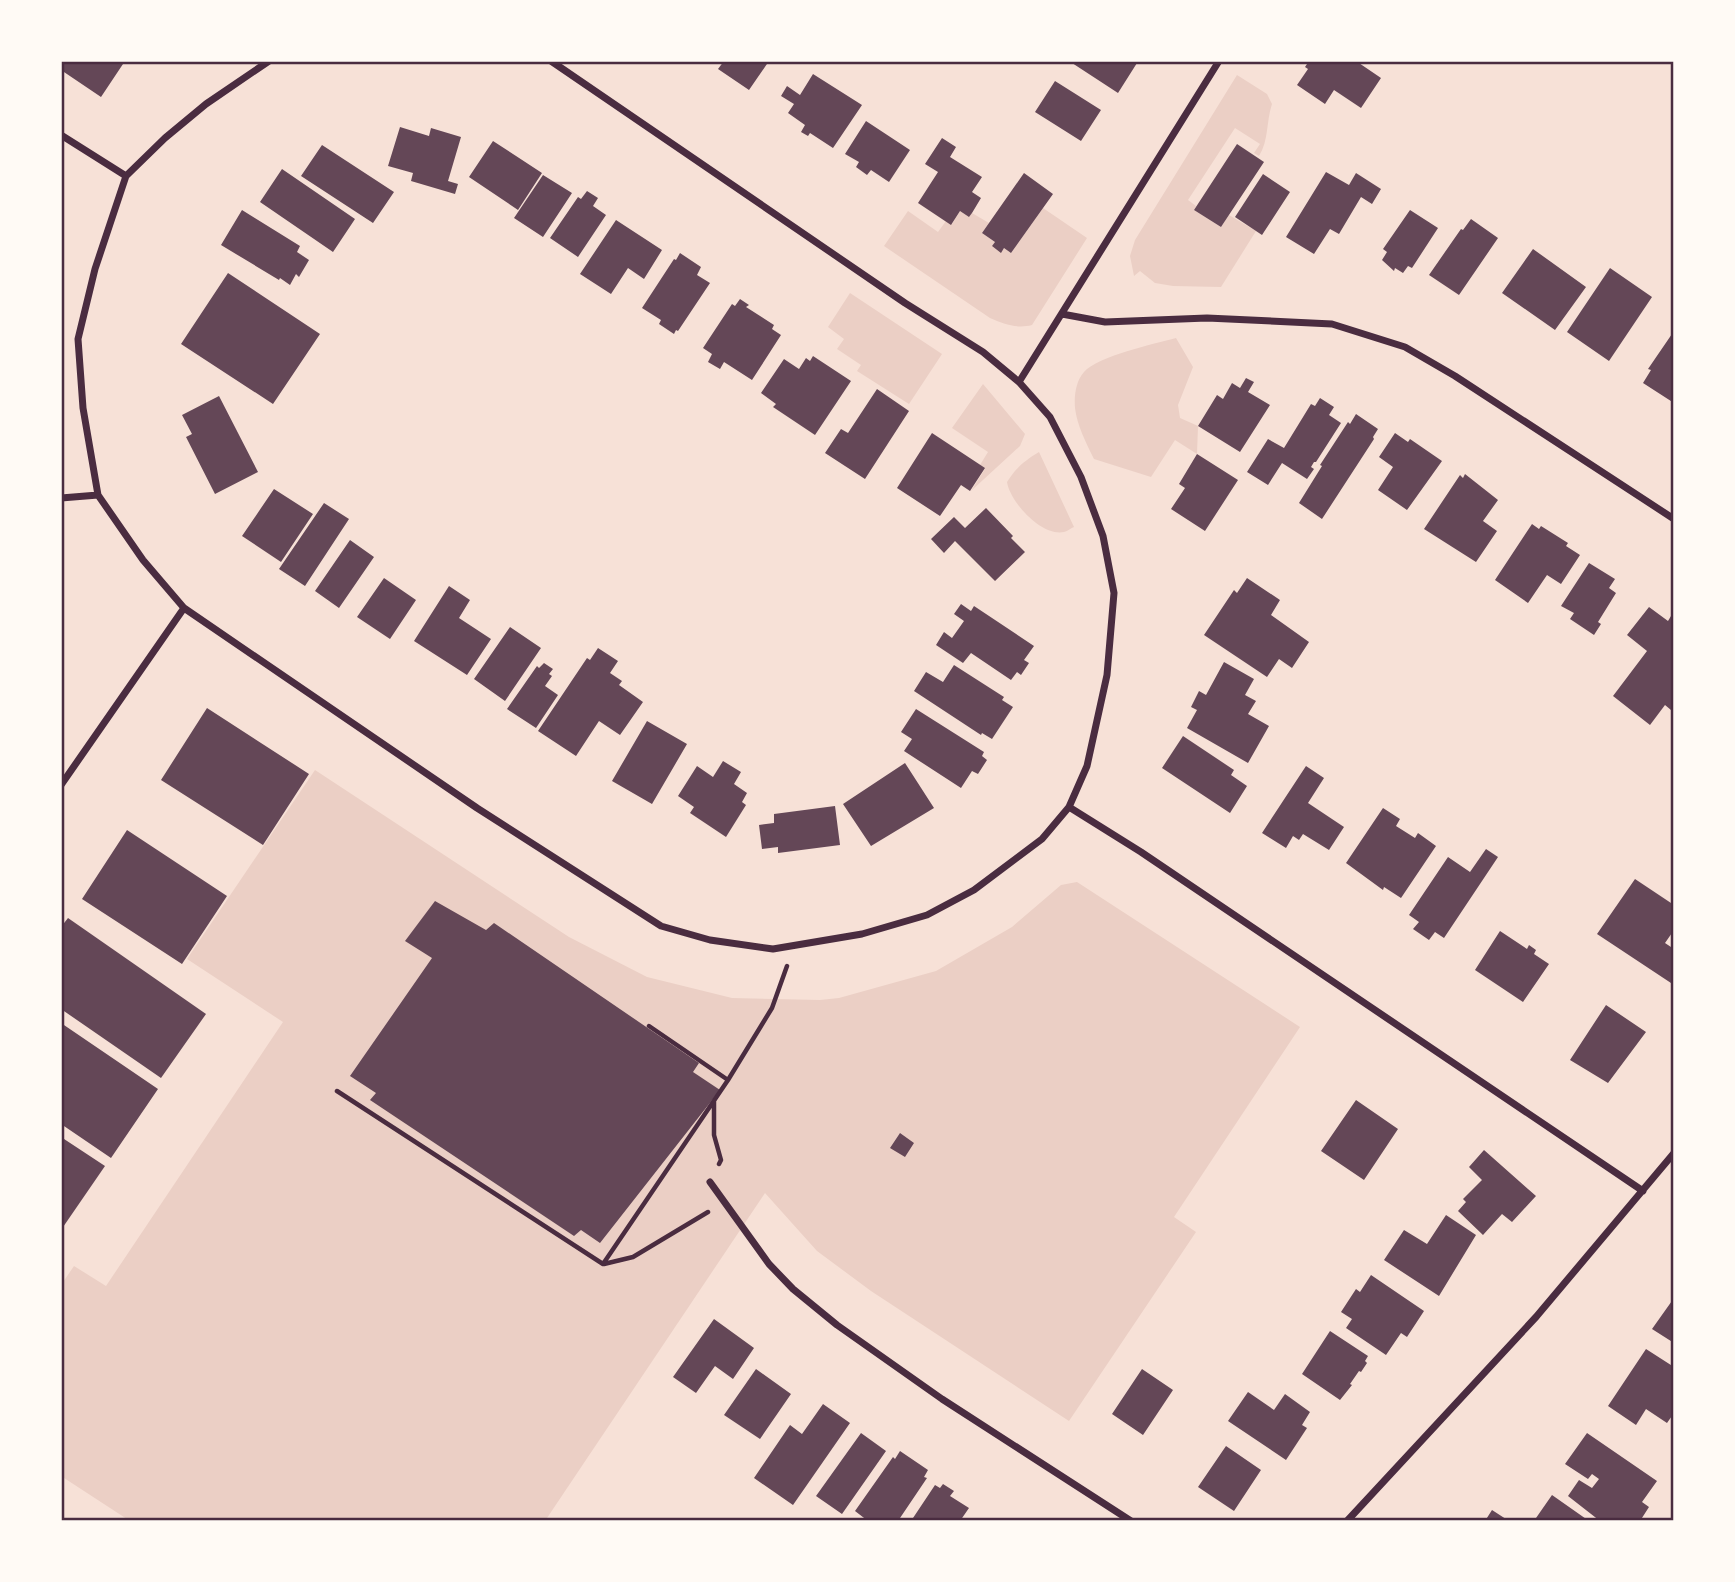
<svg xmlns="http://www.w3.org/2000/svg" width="1735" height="1582" font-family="'Asap Condensed',sans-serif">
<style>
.green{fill:#ebcfc5}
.building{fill:#644757}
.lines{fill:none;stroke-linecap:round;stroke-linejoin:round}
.path{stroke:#4a2c40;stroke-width:4.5}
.minor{stroke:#4a2c40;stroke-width:7}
.neatline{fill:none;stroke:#4a2c40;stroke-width:2.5}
</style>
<rect width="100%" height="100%" fill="#f7e1d7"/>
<path class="green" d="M 1237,75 L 1267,94 L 1272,104 C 1266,122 1269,140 1259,156 L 1254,153 L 1260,144 L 1235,128 L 1188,200 L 1196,206 L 1194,210 L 1221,227 L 1229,215 L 1256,231 L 1221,287 L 1173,286 L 1155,283 L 1140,271 L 1134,276 L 1130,256 L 1135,240 Z
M 1043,208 L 1087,238 L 1032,325 C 1017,329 1004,324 990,318 L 884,246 L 908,211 L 938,232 L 946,221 L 952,224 L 960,211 L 969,217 L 972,213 L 989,223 L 982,233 L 995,242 L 992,246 L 1001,252 L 1004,248 L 1011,253 Z
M 850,293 L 942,354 L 909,404 L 857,371 L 861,365 L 837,349 L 844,339 L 828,327 Z
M 1176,338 L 1193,367 L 1178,405 L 1180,418 L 1198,426 L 1197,454 L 1175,440 L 1151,477 L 1094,459 C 1086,443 1077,425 1075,408 C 1074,395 1076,381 1084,372 C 1098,356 1154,344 1176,338 Z
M 983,384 L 1025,434 L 1020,446 L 971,491 L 985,469 L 980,465 L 988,452 L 952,428 Z
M 1039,452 L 1074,527 C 1071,528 1068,531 1064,532 C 1042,537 1010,502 1007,482 C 1016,468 1024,461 1039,452 Z
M 315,770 L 569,937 L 647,977 L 732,998 L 820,1000 L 839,998 L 936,971 L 1012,927 L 1061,885 L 1077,882 L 1300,1027 L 1174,1217 L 1196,1232 L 1069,1421 L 871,1291 L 817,1251 L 765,1193 L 545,1521 L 130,1521 L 61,1476 L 61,1285 L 74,1266 L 106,1286 L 283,1022 L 187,959 Z"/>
<path class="building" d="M 64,61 L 125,61 L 101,97 L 61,70 Z
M 724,61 L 769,61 L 749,90 L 718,69 Z
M 1069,61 L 1134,61 L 1137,63 L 1118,93 Z
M 1309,61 L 1356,61 L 1381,78 L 1361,108 L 1334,90 L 1325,104 L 1297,85 L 1308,69 L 1305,67 Z
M 813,74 L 862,105 L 833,148 L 810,133 L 808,136 L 801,132 L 805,125 L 788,113 L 794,104 L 781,96 L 787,86 L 800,95 Z
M 1055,81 L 1101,110 L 1081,141 L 1035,112 Z
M 866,121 L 910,150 L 889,182 L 871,170 L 867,175 L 856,167 L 859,162 L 845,154 Z
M 400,127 L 429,136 L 431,128 L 461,137 L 448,181 L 458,184 L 455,194 L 411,181 L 413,173 L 388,166 Z
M 942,138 L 956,147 L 950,157 L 982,177 L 972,192 L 981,198 L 972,213 L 969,217 L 960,211 L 951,225 L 918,203 L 938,172 L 925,164 Z
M 493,141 L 542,173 L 518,210 L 469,177 Z
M 1237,144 L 1264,162 L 1221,227 L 1194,210 Z
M 322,145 L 394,192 L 373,223 L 301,176 Z
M 282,169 L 355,219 L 333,252 L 260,202 Z
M 1326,172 L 1349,185 L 1356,173 L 1381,189 L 1372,204 L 1361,197 L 1339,234 L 1330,229 L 1314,254 L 1286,237 Z
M 1024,173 L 1053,194 L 1011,253 L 1004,248 L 1001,253 L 992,246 L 995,242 L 982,233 Z
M 1263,174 L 1290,192 L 1262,235 L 1235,217 Z
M 543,175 L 572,193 L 543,237 L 514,218 Z
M 587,191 L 598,198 L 593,206 L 606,215 L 578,257 L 550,238 L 578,197 L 581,199 Z
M 242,210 L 300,246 L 297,252 L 309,260 L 299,277 L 296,274 L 290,285 L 280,278 L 279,280 L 221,245 Z
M 1410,210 L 1438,228 L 1412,268 L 1408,266 L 1403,273 L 1395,268 L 1394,271 L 1382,260 L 1387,252 L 1383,249 Z
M 1471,219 L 1498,238 L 1459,295 L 1429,275 L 1461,229 L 1463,230 Z
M 616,220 L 662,250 L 644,279 L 628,268 L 611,294 L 580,274 Z
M 1533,249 L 1586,287 L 1555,330 L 1502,293 Z
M 680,253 L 701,267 L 697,275 L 710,283 L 678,331 L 676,330 L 674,334 L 659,324 L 661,320 L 642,308 L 674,259 L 676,260 Z
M 1610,268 L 1652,297 L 1609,361 L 1567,332 Z
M 228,273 L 320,334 L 273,404 L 181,344 Z
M 740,299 L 749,305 L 746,307 L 774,325 L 772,329 L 781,335 L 752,380 L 724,362 L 720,369 L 708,362 L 712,354 L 703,348 L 732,304 L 735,306 Z
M 1674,331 L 1674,403 L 1643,383 L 1651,370 L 1648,369 Z
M 813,356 L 851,381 L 815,435 L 773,407 L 776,404 L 761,393 L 784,359 L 799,369 L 806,358 L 810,361 Z
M 1246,378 L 1254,382 L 1248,392 L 1270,405 L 1240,452 L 1198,426 L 1217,395 L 1223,399 L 1232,383 L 1240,388 Z
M 877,389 L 909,411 L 865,479 L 825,453 L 841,429 L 848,433 Z
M 219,396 L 258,472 L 215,494 L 186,437 L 192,434 L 182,415 Z
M 1320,398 L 1334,407 L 1329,415 L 1341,423 L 1316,462 L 1314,462 L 1311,467 L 1314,469 L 1307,479 L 1282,463 L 1268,485 L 1247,472 L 1268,439 L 1284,448 L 1311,404 L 1315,406 Z
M 1356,414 L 1378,429 L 1373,437 L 1374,439 L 1322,519 L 1299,503 L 1322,466 L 1320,465 L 1348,422 L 1350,424 Z
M 932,433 L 985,468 L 970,491 L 961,485 L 940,516 L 897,488 Z
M 1395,433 L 1408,442 L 1410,439 L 1442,461 L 1407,510 L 1378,490 L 1393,467 L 1379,457 Z
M 1197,454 L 1238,480 L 1205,531 L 1171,509 L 1185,488 L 1179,484 Z
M 1465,474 L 1498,500 L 1483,521 L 1497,531 L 1476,562 L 1424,529 L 1460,475 L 1463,478 Z
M 274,489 L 313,514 L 281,562 L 242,536 Z
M 324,503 L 349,519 L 305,586 L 279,569 Z
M 986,508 L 1013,536 L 1011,538 L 1025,552 L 995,581 L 955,541 L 944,553 L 931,539 L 954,517 L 965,528 Z
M 1532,524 L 1539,529 L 1541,526 L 1568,543 L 1566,546 L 1580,555 L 1561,584 L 1547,575 L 1528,603 L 1495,580 Z
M 350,540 L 374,557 L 339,608 L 315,591 Z
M 1589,563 L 1615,579 L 1609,588 L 1616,593 L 1598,622 L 1601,624 L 1594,635 L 1570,619 L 1574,613 L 1561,606 Z
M 384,578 L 416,600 L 390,639 L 357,617 Z
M 1247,578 L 1280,600 L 1271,615 L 1309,642 L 1292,668 L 1279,659 L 1267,677 L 1204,635 L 1234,590 L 1237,593 Z
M 449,586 L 470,600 L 459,618 L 491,639 L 467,675 L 414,641 Z
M 961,604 L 971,611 L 974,606 L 1034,646 L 1024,660 L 1029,663 L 1021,675 L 1017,672 L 1011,680 L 971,653 L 963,663 L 936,645 L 944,632 L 952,638 L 964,621 L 954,614 Z
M 1649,607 L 1668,621 L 1671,616 L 1674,618 L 1674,707 L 1671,710 L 1665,705 L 1650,725 L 1613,696 L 1647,651 L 1627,635 Z
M 510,627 L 541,648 L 505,701 L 474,679 Z
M 598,648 L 618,661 L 610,673 L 622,681 L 619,685 L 643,702 L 620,735 L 599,721 L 576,756 L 538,731 L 587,658 L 590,660 Z
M 1224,662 L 1254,679 L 1245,695 L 1256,701 L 1248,714 L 1269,726 L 1248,763 L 1187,728 L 1197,710 L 1191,707 L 1199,691 L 1206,695 Z
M 544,663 L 553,669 L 549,674 L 552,676 L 545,686 L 558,695 L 536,728 L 507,709 L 537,666 L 539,668 Z
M 954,665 L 1004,697 L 1002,700 L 1013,707 L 992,739 L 982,733 L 981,735 L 914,691 L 926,672 L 943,682 Z
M 207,708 L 309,774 L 263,845 L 161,780 Z
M 916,709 L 984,752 L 982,756 L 987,760 L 978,774 L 972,771 L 961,788 L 904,751 L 912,739 L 901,732 Z
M 647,721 L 687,744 L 652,804 L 612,781 Z
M 1183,736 L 1234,770 L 1231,775 L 1247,786 L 1230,813 L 1162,768 Z
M 723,761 L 741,772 L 734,784 L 747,793 L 742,802 L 746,805 L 726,837 L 690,813 L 694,807 L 678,796 L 697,766 L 713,777 Z
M 905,763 L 934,808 L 871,846 L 843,804 Z
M 1306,766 L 1324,778 L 1308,803 L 1344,827 L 1329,850 L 1303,834 L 1299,840 L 1293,836 L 1286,848 L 1262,833 Z
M 835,806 L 840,845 L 778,853 L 778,847 L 762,849 L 759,825 L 774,823 L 774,814 Z
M 1383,808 L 1400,819 L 1396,826 L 1415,838 L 1418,833 L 1436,846 L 1401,898 L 1384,887 L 1383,890 L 1346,863 Z
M 127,830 L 227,896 L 182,964 L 82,899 Z
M 1486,849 L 1498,857 L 1444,938 L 1435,932 L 1429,940 L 1413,929 L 1419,922 L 1409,915 L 1448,857 L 1470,872 Z
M 1635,879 L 1674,905 L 1674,930 L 1665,943 L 1674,949 L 1674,985 L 1597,934 Z
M 435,901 L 486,930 L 494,923 L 699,1063 L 693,1072 L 720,1090 L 600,1243 L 581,1230 L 574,1236 L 370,1100 L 376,1093 L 350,1076 L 432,958 L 405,941 Z
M 68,918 L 206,1014 L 161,1078 L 61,1009 L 61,927 Z
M 1500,931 L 1527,949 L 1529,945 L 1536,950 L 1534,954 L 1549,964 L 1523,1002 L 1475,970 Z
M 1606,1005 L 1646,1032 L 1608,1083 L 1570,1060 Z
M 61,1023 L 158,1089 L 111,1158 L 61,1124 Z
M 1356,1100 L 1398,1129 L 1364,1180 L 1321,1151 Z
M 900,1133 L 914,1143 L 905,1157 L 890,1148 Z
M 61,1137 L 105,1166 L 61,1230 Z
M 1484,1150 L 1536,1196 L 1512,1222 L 1502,1214 L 1483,1235 L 1458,1211 L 1466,1202 L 1463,1199 L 1482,1180 L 1469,1167 Z
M 1446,1215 L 1476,1235 L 1439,1296 L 1384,1260 L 1404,1230 L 1427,1244 Z
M 1371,1275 L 1424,1311 L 1407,1337 L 1401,1333 L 1386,1355 L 1346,1328 L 1352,1319 L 1341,1312 L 1356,1289 L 1360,1292 Z
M 1674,1298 L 1674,1343 L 1652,1329 Z
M 714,1319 L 754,1348 L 733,1379 L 715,1366 L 696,1393 L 673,1377 Z
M 1330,1331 L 1368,1356 L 1365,1361 L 1367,1363 L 1361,1372 L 1359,1371 L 1350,1384 L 1352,1385 L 1340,1400 L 1302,1374 Z
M 1646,1349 L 1674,1367 L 1674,1413 L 1667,1423 L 1646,1409 L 1636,1425 L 1608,1406 Z
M 756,1369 L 791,1394 L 760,1439 L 724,1415 Z
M 1142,1369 L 1173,1390 L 1143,1435 L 1112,1414 Z
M 1248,1392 L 1274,1410 L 1285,1394 L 1310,1412 L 1302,1425 L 1307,1428 L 1286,1460 L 1228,1421 Z
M 823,1404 L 850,1423 L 793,1505 L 754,1478 L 790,1425 L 802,1434 Z
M 861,1433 L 886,1451 L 842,1514 L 816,1496 Z
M 1587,1433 L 1657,1481 L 1642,1502 L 1649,1507 L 1640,1521 L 1600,1521 L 1568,1496 L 1579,1480 L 1592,1488 L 1599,1479 L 1592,1474 L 1588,1479 L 1565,1464 Z
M 1226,1446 L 1261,1470 L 1234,1511 L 1198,1487 Z
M 900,1451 L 928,1470 L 924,1477 L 927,1478 L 898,1521 L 868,1521 L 855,1511 L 893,1457 L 895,1459 Z
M 943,1484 L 954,1491 L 950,1496 L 969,1508 L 960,1521 L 911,1521 L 935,1485 L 940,1488 Z
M 1552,1495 L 1589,1521 L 1539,1521 L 1536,1518 Z
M 1492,1510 L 1509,1521 L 1485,1521 Z"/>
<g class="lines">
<path class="path" d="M 728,1080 L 772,1008 L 787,966
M 337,1091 L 603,1264 L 728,1080 L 649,1026
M 714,1101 L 714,1135 L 721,1160 L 719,1164
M 604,1264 L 633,1257 L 708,1212"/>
<path class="minor" d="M 269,61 L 206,104 L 165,138 L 126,176 L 95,269 L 78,339 L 83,408 L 98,495 L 143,560 L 184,608 L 477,808 L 661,926 L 710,940 L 773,949 L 862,934 L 927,915 L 974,890 L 1042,839 L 1069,807 L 1087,766 L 1107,675 L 1114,593 L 1103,536 L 1081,477 L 1050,417 L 1019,382 L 983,352 L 905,303 L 551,61
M 61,135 L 126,176
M 1062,314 L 1105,322 L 1207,318 L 1332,324 L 1405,347 L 1455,376 L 1674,519
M 1019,382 L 1219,61
M 61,498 L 98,495
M 61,785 L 184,608
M 1069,807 L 1141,852 L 1643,1191
M 710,1182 L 769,1264 L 793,1289 L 837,1325 L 942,1399 L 1131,1521
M 1347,1521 L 1536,1317 L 1674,1153"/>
</g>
<rect width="1735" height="1582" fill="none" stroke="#fffaf5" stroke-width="126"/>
<rect x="63" y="63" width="1609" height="1456" class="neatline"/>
</svg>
